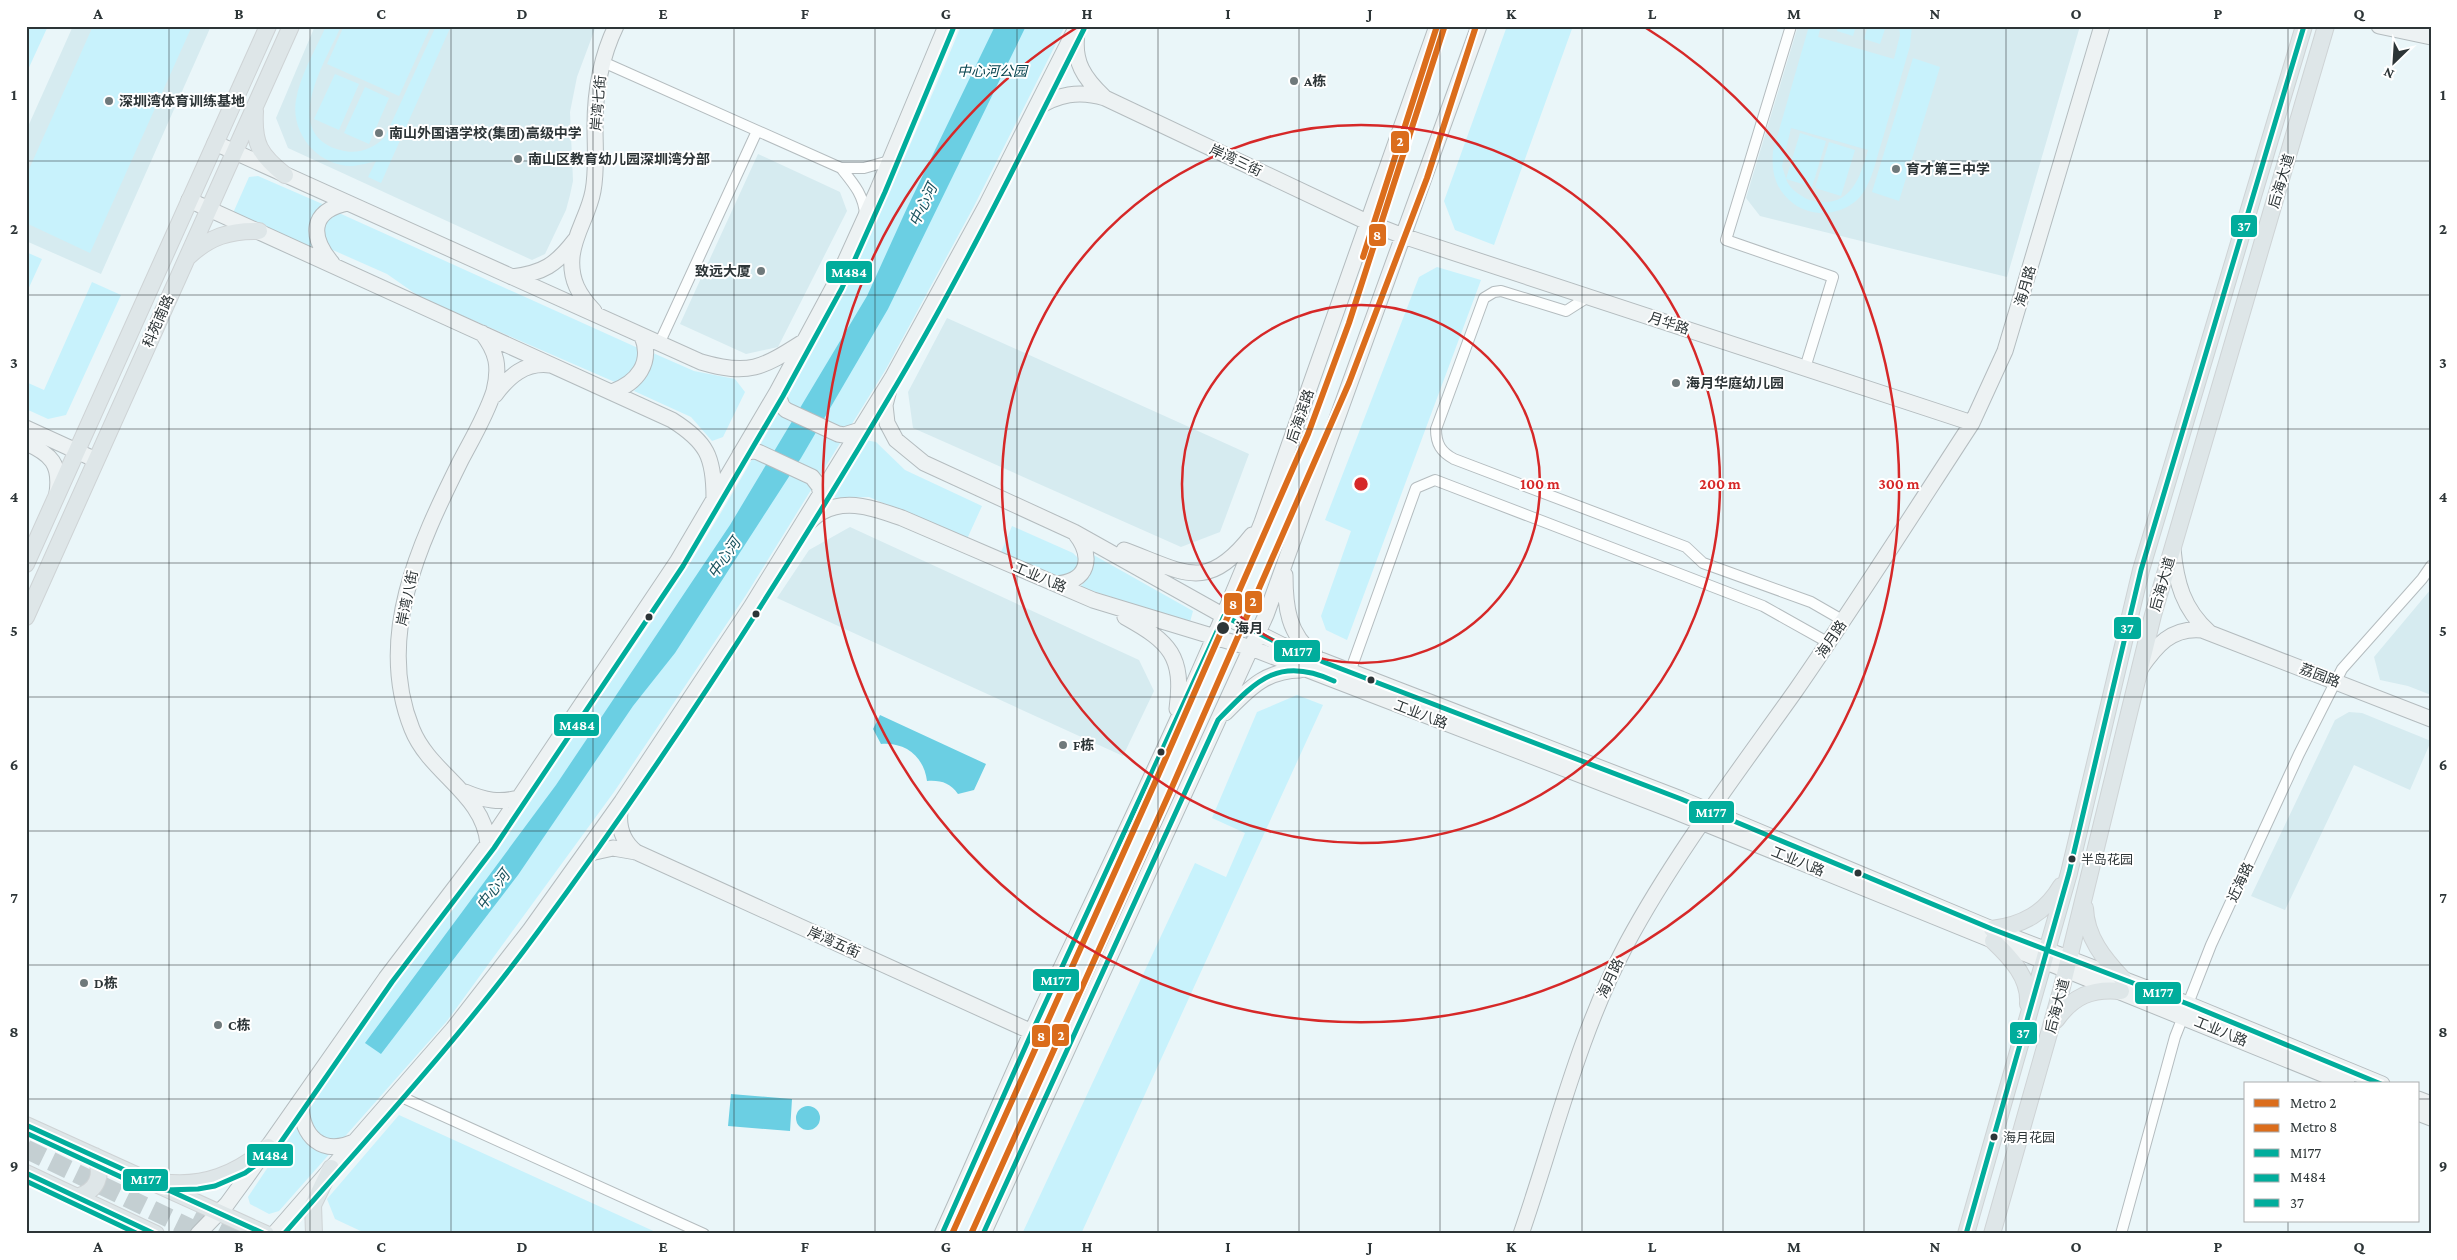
<svg xmlns="http://www.w3.org/2000/svg" width="2457" height="1260" font-family="'Crimson Pro','Noto Sans SC',serif">
<style>
.built{fill:#d6ebf0}
.green{fill:#c8f2fc;fill-rule:evenodd}
.water{fill:#6bcfe3}
.lines{fill:none;stroke-linecap:round;stroke-linejoin:round}
.highway-tunnel{stroke:#c4cfd2;stroke-width:19;stroke-dasharray:19 9;stroke-linecap:butt}
.street-casing{stroke:#b4bcbf;stroke-width:12}
.secondary-casing{stroke:#b4bcbf;stroke-width:17}
.primary-casing{stroke:#ced3d5;stroke-width:18}
.street{stroke:#fcfefe;stroke-width:10}
.secondary{stroke:#edf2f3;stroke-width:15}
.primary{stroke:#dee6e8;stroke-width:16}
.bus-1-casing{stroke:#fff;stroke-width:9}
.bus-2-casing{stroke:#fff;stroke-width:9}
.bus-3-casing{stroke:#fff;stroke-width:9}
.bus-1{stroke:#01ad9c;stroke-width:5}
.bus-2{stroke:#01ad9c;stroke-width:5}
.bus-3{stroke:#01ad9c;stroke-width:5}
.metro-1-casing{stroke:#fff;stroke-width:10}
.metro-2-casing{stroke:#fff;stroke-width:10}
.metro-1{stroke:#db6d1c;stroke-width:6}
.metro-2{stroke:#db6d1c;stroke-width:6}
.grid{fill:none;stroke:#2d3537;stroke-width:1;stroke-opacity:0.55}
.ring{fill:none;stroke:#d62828;stroke-width:2.5}
.poi-dot{fill:#6f797b;stroke:#fff;stroke-width:2}
.bus-dot{fill:#2d3537;stroke:#fff;stroke-width:2}
.labels{text-anchor:middle;dominant-baseline:central;stroke-width:4;stroke-linejoin:round;paint-order:stroke}
.bus-label{font-size:13px;fill:#2d3537;stroke:#fff;text-anchor:start}
.park-label{font-size:14px;font-style:italic;fill:#05434e;stroke:#fff}
.poi-label{font-size:14px;font-weight:bold;fill:#2d3537;stroke:#fff;text-anchor:start}
.street-label{font-size:14px;fill:#2d3537;stroke:#fff}
.stop-label{font-size:14px;font-weight:bold;fill:#2d3537;stroke:#fff;text-anchor:start}
.water-label{font-size:15px;font-style:italic;fill:#19515c;stroke:#fff}
.centre{fill:#d62828;stroke:#fff;stroke-width:2.5}
.ring-label{font-size:15px;text-anchor:middle;font-weight:bold;fill:#d62828;stroke:#fff;stroke-width:4;stroke-linejoin:round;paint-order:stroke}
.line-badge{stroke:#fff;stroke-width:2}
.badge-label{font-size:14px;text-anchor:middle;font-weight:bold;fill:#fff}
.neatline{fill:none;stroke:#2d3537;stroke-width:2}
.grid-label{font-size:16px;text-anchor:middle;font-weight:bold;fill:#2d3537}
</style>
<rect width="100%" height="100%" fill="#eaf6f9"/>
<path class="built" d="M 73,26 L 211,26 L 101,274 L 26,241 L 26,131 Z
M 315,26 L 596,26 L 577,77 L 570,112 L 573,181 L 570,195 L 566,210 L 545,254 L 532,260 L 288,148 L 276,118 Z
M 1798,26 L 2080,26 L 2007,277 L 1760,216 L 1746,198 Z
M 758,154 L 840,192 L 847,211 L 778,347 L 746,354 L 680,324 Z
M 947,318 L 1249,454 L 1220,532 L 1181,547 L 913,428 L 908,392 Z
M 850,527 L 1139,660 L 1154,691 L 1123,756 L 777,598 L 809,550 Z
M 2431,589 L 2431,695 L 2408,686 L 2380,680 L 2374,657 Z
M 2349,712 L 2362,713 L 2431,741 L 2410,790 L 2354,765 L 2285,910 L 2251,896 L 2335,720 Z"/>
<path class="green" d="M 26,26 L 48,26 L 26,74 Z
M 93,26 L 192,26 L 90,253 L 26,223 L 26,176 Z
M 326,26 L 341,26 C 326,61 279,133 340,150 C 357,155 373,149 385,137 L 436,26 L 451,26 L 381,183 L 368,177 L 376,161 C 368,163 361,165 353,166 C 319,167 290,134 296,100 C 300,75 316,49 326,26 Z
M 344,26 L 431,26 L 399,96 L 327,64 Z
M 961,26 L 1065,26 L 973,208 L 886,369 L 746,595 L 614,792 L 447,1021 L 279,1211 L 269,1214 L 250,1204 L 248,1197 C 304,1113 360,1028 420,946 C 517,812 618,680 705,539 C 805,376 888,203 961,26 Z
M 1507,26 L 1573,26 L 1494,245 L 1455,230 L 1444,201 Z
M 1809,26 L 1821,26 L 1818,37 L 1894,59 L 1900,35 L 1899,26 L 1912,26 L 1910,46 C 1901,78 1891,109 1882,141 C 1877,156 1874,173 1866,188 C 1853,213 1818,221 1794,204 C 1776,191 1771,173 1773,151 ZM 1791,128 L 1868,150 C 1862,171 1854,200 1828,202 C 1820,202 1812,202 1805,198 C 1797,193 1789,188 1786,179 L 1812,187 L 1826,141 L 1800,133 L 1786,179 L 1782,166 Z
M 1838,26 L 1856,26 L 1853,36 L 1837,31 Z
M 1868,26 L 1886,26 L 1880,44 L 1864,39 Z
M 1913,58 L 1940,67 L 1899,201 L 1872,192 Z
M 335,74 L 359,84 L 339,130 L 314,119 Z
M 365,87 L 389,98 L 369,144 L 344,133 Z
M 1829,142 L 1855,150 L 1841,196 L 1815,188 Z
M 258,176 L 327,206 L 315,249 L 233,213 L 249,177 Z
M 339,213 L 638,348 C 638,366 631,372 617,383 L 420,297 L 387,274 L 326,247 C 319,232 323,218 339,213 Z
M 26,252 L 42,259 L 26,294 Z
M 1437,267 L 1481,280 L 1347,640 L 1326,630 L 1321,616 L 1351,531 L 1325,520 L 1419,277 Z
M 92,282 L 121,295 L 66,415 L 48,419 L 26,409 L 26,382 L 44,390 Z
M 653,353 L 694,371 L 735,379 L 745,392 L 723,437 L 712,441 L 691,417 L 634,391 L 647,376 Z
M 865,440 L 876,442 L 905,470 L 982,506 L 967,539 L 869,497 L 835,498 L 833,493 Z
M 1012,526 L 1073,553 L 1079,559 L 1078,568 L 1065,579 L 1001,552 Z
M 1090,553 L 1193,611 L 1190,622 L 1080,587 L 1090,576 Z
M 1297,695 L 1323,705 L 1081,1234 L 1022,1234 L 1195,863 L 1226,877 L 1245,833 L 1212,818 L 1257,712 Z
M 399,1115 L 660,1234 L 367,1234 L 335,1219 L 327,1199 Z"/>
<path class="water" d="M 995,26 L 1026,26 L 888,309 L 801,458 L 675,653 L 633,706 L 518,875 L 381,1054 L 365,1043 L 556,785 L 730,525 L 867,296 L 907,208 Z
M 880,715 L 986,764 L 974,790 L 958,794 C 950,783 941,780 927,781 C 924,757 906,742 881,744 L 873,729 Z
M 731,1094 L 792,1099 L 790,1131 L 728,1126 Z
M796 1118a12 12 0 1 1 24 0a12 12 0 1 1-24 0Z"/>
<g class="lines">
<path class="highway-tunnel" d="M 26,1149 L 202,1234
M 197,1211 L 243,1234"/>
<defs>
<path id="street" d="M 1791,26 L 1726,240 L 1833,277 L 1805,368
M 603,62 L 841,168 L 864,168 L 889,161
M 841,168 C 853,183 864,195 865,215
M 1588,297 L 1566,311 L 1501,291 L 1494,292 L 1484,298 L 1436,429 C 1436,444 1441,452 1454,459 L 1686,547 L 1703,563 L 1811,602 L 1844,621
M 659,344 L 757,131
M 1350,672 L 1416,488 L 1435,480 L 1763,606 L 1829,643
M 397,1095 L 704,1234
M 2121,1234 L 2175,1037 L 2211,945 L 2299,754 L 2342,669 L 2422,579 L 2431,566"/>
<path id="secondary" d="M 2379,26 L 2431,37
M 1077,33 C 1073,62 1084,78 1104,97
M 1035,109 C 1058,94 1079,90 1105,98 L 1367,222 L 1403,236 L 1972,423
M 215,143 L 701,362 C 749,376 762,368 803,342
M 189,200 L 672,420 C 707,442 714,457 714,498
M 332,263 C 310,237 309,211 348,203
M 512,277 C 543,273 556,265 575,240
M 594,311 C 579,295 570,280 572,257 C 574,234 589,214 593,191 C 597,170 595,148 595,126 C 595,92 601,57 616,26
M 482,333 C 497,352 500,367 494,391 C 486,416 472,439 460,462 C 419,545 375,637 412,729 C 430,774 484,794 488,844
M 892,378 L 885,405 L 887,423 L 896,440 L 924,463 L 1074,532 L 1224,616 L 1282,645 L 1681,799 L 1992,929 L 2188,1004 L 2382,1084
M 612,392 C 637,383 653,363 642,336
M 777,392 L 782,406 L 786,410 L 838,434 L 844,435 L 860,430
M 495,395 C 509,376 525,362 550,365
M 26,428 L 96,460
M 26,443 C 51,454 61,464 57,493
M 740,454 L 753,451 L 758,452 L 812,477 L 819,486 L 821,495
M 798,533 C 805,526 813,517 822,512 C 847,498 877,509 902,518 L 1093,600 L 1251,648 L 1674,811 L 2347,1084
M 2173,549 C 2176,582 2183,609 2209,632
M 1124,550 C 1184,572 1206,594 1252,535
M 1285,575 C 1285,606 1288,635 1315,655
M 1055,584 C 1089,582 1094,557 1075,533
M 1125,617 C 1170,642 1184,656 1177,709
M 2140,669 C 2156,646 2171,627 2202,630 L 2431,719
M 1225,713 C 1249,689 1264,671 1300,670
M 465,792 C 484,800 500,804 521,797
M 621,805 C 617,824 621,840 636,852
M 586,854 L 613,848 L 636,852 L 1032,1032
M 2418,1099 L 2431,1104
M 301,1102 C 301,1137 322,1157 356,1141
M 2418,1113 L 2431,1118
M 198,1234 L 227,1204 L 246,1178 L 386,978 L 488,844 L 677,562 L 777,392 L 835,284 L 878,189 L 946,26
M 274,1234 L 453,1029 L 530,930 L 622,801 L 751,607 L 892,378 L 987,204 L 1077,26
M 942,1234 C 980,1151 1015,1066 1054,983 C 1126,831 1200,679 1262,522 L 1437,26
M 983,1234 L 1266,615 L 1479,26
M 1521,1234 C 1555,1136 1578,1035 1627,943 C 1675,854 1738,772 1796,690 C 1857,602 1914,512 1972,423 L 2005,351 L 2102,26"/>
<path id="primary" d="M 255,111 C 253,144 260,155 285,175
M 188,257 C 209,237 230,230 259,231
M 26,564 L 268,26
M 26,617 L 291,26
M 2085,908 C 2086,937 2104,959 2123,979
M 1992,929 C 2023,925 2045,913 2061,886
M 1993,941 C 2011,958 2030,978 2028,1004
M 2056,1020 C 2073,996 2092,988 2121,991
M 26,1125 L 266,1234
M 26,1173 L 156,1234
M 161,1182 C 203,1188 237,1174 268,1147
M 77,1197 C 97,1191 104,1175 95,1156
M 314,1234 L 313,1205 L 331,1168
M 1966,1234 L 2069,873 L 2141,570 L 2304,26
M 1992,1234 L 2061,991 L 2153,615 L 2326,26"/>
</defs>
<use href="#street" class="street-casing"/>
<use href="#secondary" class="secondary-casing"/>
<use href="#primary" class="primary-casing"/>
<use href="#street" class="street"/>
<use href="#secondary" class="secondary"/>
<use href="#primary" class="primary"/>
<defs>
<path id="bus-1" d="M 26,1125 L 265,1234
M 26,1173 L 155,1234
M 942,1234 L 1032,1032 L 1224,616 L 1282,645 L 1326,663 L 1681,799 L 1992,929 L 2188,1004 L 2381,1084
M 983,1234 L 1218,720 C 1256,681 1278,655 1334,681"/>
<path id="bus-2" d="M 26,1133 L 134,1183 L 165,1190 L 198,1189 L 215,1186 L 245,1173 L 274,1152 L 392,982 L 494,848 L 683,566 L 783,396 L 842,288 L 885,192 L 953,29
M 26,1181 L 138,1234
M 284,1234 C 370,1135 460,1038 537,933 C 667,757 786,572 897,384 C 965,269 1024,148 1084,29"/>
<path id="bus-3" d="M 1966,1234 L 2069,873 L 2141,570 L 2304,26"/>
</defs>
<use href="#bus-1" class="bus-1-casing"/>
<use href="#bus-2" class="bus-2-casing"/>
<use href="#bus-3" class="bus-3-casing"/>
<use href="#bus-1" class="bus-1"/>
<use href="#bus-2" class="bus-2"/>
<use href="#bus-3" class="bus-3"/>
<defs>
<path id="metro-1" d="M 1363,257 L 1437,26
M 971,1234 L 1169,794 L 1349,383 L 1427,178 L 1476,26"/>
<path id="metro-2" d="M 952,1234 L 1153,787 L 1308,434 L 1349,323 L 1444,28"/>
</defs>
<use href="#metro-1" class="metro-1-casing"/>
<use href="#metro-2" class="metro-2-casing"/>
<use href="#metro-1" class="metro-1"/>
<use href="#metro-2" class="metro-2"/>
</g>
<path class="grid" d="M 169,26 L 169,1234M 310,26 L 310,1234M 451,26 L 451,1234M 593,26 L 593,1234M 734,26 L 734,1234M 875,26 L 875,1234M 1017,26 L 1017,1234M 1158,26 L 1158,1234M 1299,26 L 1299,1234M 1440,26 L 1440,1234M 1582,26 L 1582,1234M 1723,26 L 1723,1234M 1864,26 L 1864,1234M 2006,26 L 2006,1234M 2147,26 L 2147,1234M 2288,26 L 2288,1084M 26,161 L 2431,161M 26,295 L 2431,295M 26,429 L 2431,429M 26,563 L 2431,563M 26,697 L 2431,697M 26,831 L 2431,831M 26,965 L 2431,965M 26,1099 L 2246,1099M 2418,1099 L 2431,1099M 2288,1221 L 2288,1234"/>
<g class="ring">
<circle cx="1361" cy="484" r="179"/>
<circle cx="1361" cy="484" r="359"/>
<path d="M1646 28A538 538 0 1 1 1076 28"/>
</g>
<g class="poi-dot">
<circle cx="1294" cy="81" r="5"/>
<circle cx="109" cy="101" r="5"/>
<circle cx="379" cy="133" r="5"/>
<circle cx="518" cy="159" r="5"/>
<circle cx="1896" cy="169" r="5"/>
<circle cx="761" cy="271" r="5"/>
<circle cx="1676" cy="383" r="5"/>
<circle cx="1063" cy="745" r="5"/>
<circle cx="84" cy="983" r="5"/>
<circle cx="218" cy="1025" r="5"/>
</g>
<g class="bus-dot">
<circle cx="756" cy="614" r="4.5"/>
<circle cx="649" cy="617" r="4.5"/>
<circle cx="1223" cy="628" r="7"/>
<circle cx="1371" cy="680" r="4.5"/>
<circle cx="1161" cy="752" r="4.5"/>
<circle cx="2072" cy="859" r="4.5"/>
<circle cx="1858" cy="873" r="4.5"/>
<circle cx="1994" cy="1137" r="4.5"/>
</g>
<g class="labels">
<g class="bus-label">
<text x="2081" y="859">半岛花园</text>
<text x="2003" y="1137">海月花园</text>
</g>
<g class="park-label">
<text x="992" y="71">中心河公园</text>
</g>
<g class="poi-label">
<text x="1304" y="81">A栋</text>
<text x="119" y="101">深圳湾体育训练基地</text>
<text x="389" y="133">南山外国语学校(集团)高级中学</text>
<text x="528" y="159">南山区教育幼儿园深圳湾分部</text>
<text x="1906" y="169">育才第三中学</text>
<text x="751" y="271" text-anchor="end">致远大厦</text>
<text x="1686" y="383">海月华庭幼儿园</text>
<text x="1073" y="745">F栋</text>
<text x="94" y="983">D栋</text>
<text x="228" y="1025">C栋</text>
</g>
<g class="street-label">
<text transform="translate(598 103) rotate(-85)">岸湾七街</text>
<text transform="translate(1236 160) rotate(25)">岸湾三街</text>
<text transform="translate(2281 181) rotate(-73)">后海大道</text>
<text transform="translate(2025 286) rotate(-74)">海月路</text>
<text transform="translate(158 321) rotate(-66)">科苑南路</text>
<text transform="translate(1669 323) rotate(18)">月华路</text>
<text transform="translate(1300 416) rotate(-71)">后海滨路</text>
<text transform="translate(1040 577) rotate(23)">工业八路</text>
<text transform="translate(2162 584) rotate(-74)">后海大道</text>
<text transform="translate(407 598) rotate(-78)">岸湾八街</text>
<text transform="translate(1831 639) rotate(-56)">海月路</text>
<text transform="translate(2320 675) rotate(21)">荔园路</text>
<text transform="translate(1421 714) rotate(21)">工业八路</text>
<text transform="translate(1798 861) rotate(22)">工业八路</text>
<text transform="translate(2240 882) rotate(-65)">近海路</text>
<text transform="translate(834 942) rotate(24)">岸湾五街</text>
<text transform="translate(1610 978) rotate(-65)">海月路</text>
<text transform="translate(2057 1006) rotate(-75)">后海大道</text>
<text transform="translate(2221 1031) rotate(22)">工业八路</text>
</g>
<g class="stop-label">
<text x="1235" y="628">海月</text>
</g>
<g class="water-label">
<text transform="translate(923 205) rotate(-64)">中心河</text>
<text transform="translate(724 558) rotate(-55)">中心河</text>
<text transform="translate(493 890) rotate(-53)">中心河</text>
</g>
</g>
<circle cx="1361" cy="484" r="8" class="centre"/>
<g class="ring-label">
<text x="1540" y="489">100 m</text>
<text x="1720" y="489">200 m</text>
<text x="1899" y="489">300 m</text>
</g>
<g class="line-badge">
<rect x="1390" y="130" width="20" height="24" rx="5" fill="#db6d1c"/>
<rect x="2230" y="214" width="28" height="24" rx="5" fill="#01ad9c"/>
<rect x="1368" y="223" width="19" height="24" rx="5" fill="#db6d1c"/>
<rect x="825" y="260" width="48" height="24" rx="5" fill="#01ad9c"/>
<rect x="1244" y="590" width="19" height="24" rx="5" fill="#db6d1c"/>
<rect x="1223" y="592" width="20" height="24" rx="5" fill="#db6d1c"/>
<rect x="2113" y="616" width="29" height="24" rx="5" fill="#01ad9c"/>
<rect x="1273" y="639" width="48" height="24" rx="5" fill="#01ad9c"/>
<rect x="553" y="713" width="47" height="24" rx="5" fill="#01ad9c"/>
<rect x="1688" y="800" width="47" height="24" rx="5" fill="#01ad9c"/>
<rect x="1032" y="968" width="48" height="24" rx="5" fill="#01ad9c"/>
<rect x="2134" y="981" width="48" height="24" rx="5" fill="#01ad9c"/>
<rect x="2009" y="1021" width="29" height="24" rx="5" fill="#01ad9c"/>
<rect x="1051" y="1023" width="19" height="24" rx="5" fill="#db6d1c"/>
<rect x="1031" y="1024" width="20" height="24" rx="5" fill="#db6d1c"/>
<rect x="246" y="1143" width="48" height="24" rx="5" fill="#01ad9c"/>
<rect x="122" y="1168" width="47" height="24" rx="5" fill="#01ad9c"/>
</g>
<g class="badge-label">
<text x="1400" y="146">2</text>
<text x="2244" y="231">37</text>
<text x="1377" y="240">8</text>
<text x="849" y="277">M484</text>
<text x="1253" y="606">2</text>
<text x="1233" y="609">8</text>
<text x="2127" y="633">37</text>
<text x="1297" y="656">M177</text>
<text x="577" y="730">M484</text>
<text x="1711" y="817">M177</text>
<text x="1056" y="985">M177</text>
<text x="2158" y="997">M177</text>
<text x="2023" y="1038">37</text>
<text x="1061" y="1040">2</text>
<text x="1041" y="1041">8</text>
<text x="270" y="1160">M484</text>
<text x="146" y="1184">M177</text>
</g>
<rect width="2457" height="1260" fill="none" stroke="#ffffff" stroke-width="55"/>
<rect x="2244" y="1082" width="175" height="140" fill="#ffffff" stroke="#abaeaf"/>
<rect x="2254" y="1099" width="25" height="8" fill="#db6d1c" stroke="#abaeaf"/>
<text x="2290" y="1108" font-size="15" fill="#2d3537">Metro 2</text>
<rect x="2254" y="1124" width="25" height="8" fill="#db6d1c" stroke="#abaeaf"/>
<text x="2290" y="1132" font-size="15" fill="#2d3537">Metro 8</text>
<rect x="2254" y="1149" width="25" height="8" fill="#01ad9c" stroke="#abaeaf"/>
<text x="2290" y="1158" font-size="15" fill="#2d3537">M177</text>
<rect x="2254" y="1174" width="25" height="8" fill="#01ad9c" stroke="#abaeaf"/>
<text x="2290" y="1182" font-size="15" fill="#2d3537">M484</text>
<rect x="2254" y="1199" width="25" height="8" fill="#01ad9c" stroke="#abaeaf"/>
<text x="2290" y="1208" font-size="15" fill="#2d3537">37</text>
<g transform="translate(2394 62) rotate(205)" stroke="#ffffff" stroke-width="4" paint-order="stroke">
<path d="M0-4L9 19L0 12L-9 19Z" fill="#2d3537"/>
<text y="-8" font-size="14" font-weight="bold" text-anchor="middle" fill="#2d3537">N</text>
</g>
<rect x="28" y="28" width="2402" height="1204" class="neatline"/>
<g class="grid-label">
<text x="98" y="19">A</text>
<text x="239" y="19">B</text>
<text x="381" y="19">C</text>
<text x="522" y="19">D</text>
<text x="663" y="19">E</text>
<text x="805" y="19">F</text>
<text x="946" y="19">G</text>
<text x="1087" y="19">H</text>
<text x="1228" y="19">I</text>
<text x="1370" y="19">J</text>
<text x="1511" y="19">K</text>
<text x="1652" y="19">L</text>
<text x="1794" y="19">M</text>
<text x="1935" y="19">N</text>
<text x="2076" y="19">O</text>
<text x="2218" y="19">P</text>
<text x="2359" y="19">Q</text>
<text x="14" y="100">1</text>
<text x="2443" y="100">1</text>
<text x="14" y="234">2</text>
<text x="2443" y="234">2</text>
<text x="14" y="368">3</text>
<text x="2443" y="368">3</text>
<text x="14" y="502">4</text>
<text x="2443" y="502">4</text>
<text x="14" y="636">5</text>
<text x="2443" y="636">5</text>
<text x="14" y="770">6</text>
<text x="2443" y="770">6</text>
<text x="14" y="903">7</text>
<text x="2443" y="903">7</text>
<text x="14" y="1037">8</text>
<text x="2443" y="1037">8</text>
<text x="14" y="1171">9</text>
<text x="2443" y="1171">9</text>
<text x="98" y="1252">A</text>
<text x="239" y="1252">B</text>
<text x="381" y="1252">C</text>
<text x="522" y="1252">D</text>
<text x="663" y="1252">E</text>
<text x="805" y="1252">F</text>
<text x="946" y="1252">G</text>
<text x="1087" y="1252">H</text>
<text x="1228" y="1252">I</text>
<text x="1370" y="1252">J</text>
<text x="1511" y="1252">K</text>
<text x="1652" y="1252">L</text>
<text x="1794" y="1252">M</text>
<text x="1935" y="1252">N</text>
<text x="2076" y="1252">O</text>
<text x="2218" y="1252">P</text>
<text x="2359" y="1252">Q</text>
</g>
</svg>
